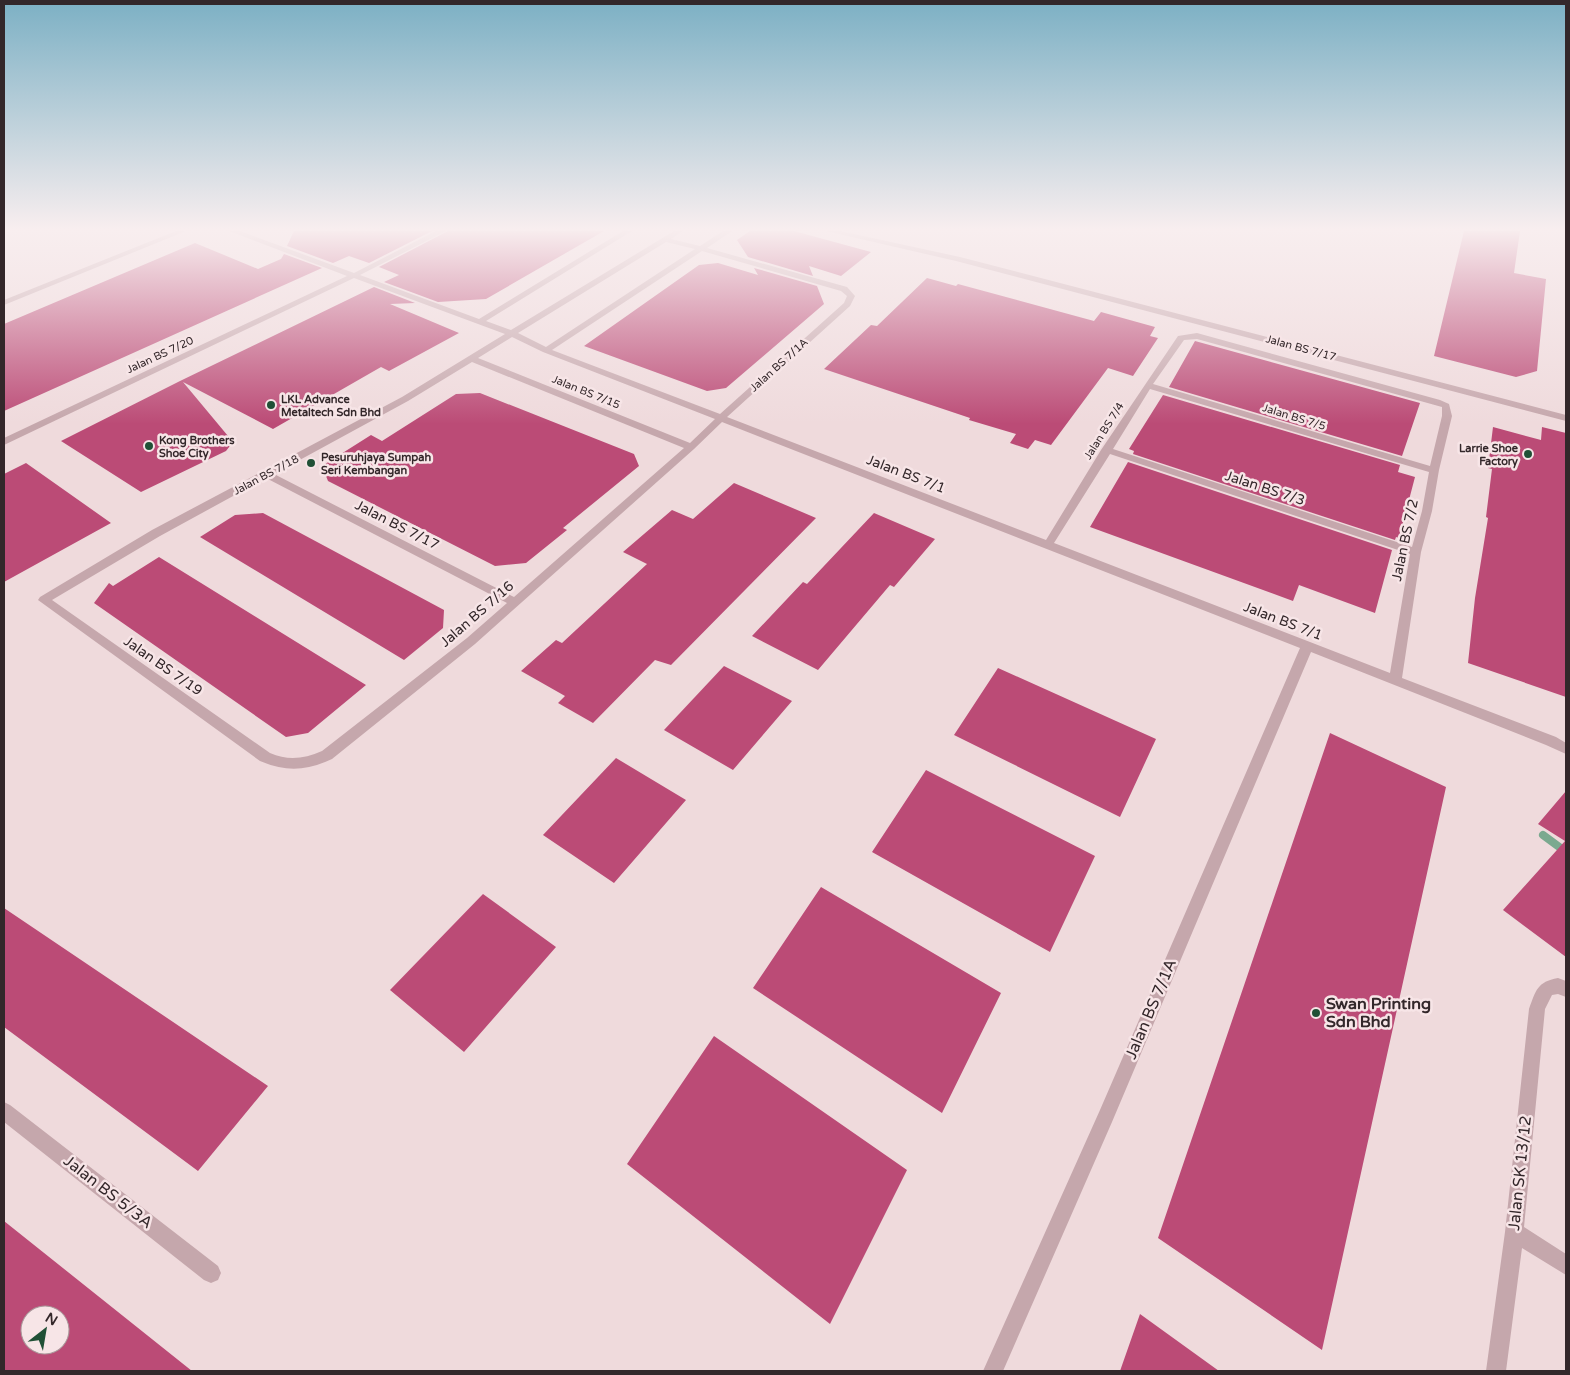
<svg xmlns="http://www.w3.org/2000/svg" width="1570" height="1375" font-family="'Varela Round',sans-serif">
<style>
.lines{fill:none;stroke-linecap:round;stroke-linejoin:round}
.stream{stroke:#7ba98f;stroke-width:8}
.building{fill:#bb4b76;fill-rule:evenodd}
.minor{fill:#c5a7ac;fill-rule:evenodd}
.poi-dot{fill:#205036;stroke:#f7e5e7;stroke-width:2}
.labels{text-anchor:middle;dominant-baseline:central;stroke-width:5;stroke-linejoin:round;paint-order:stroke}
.far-street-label{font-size:11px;fill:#33272a;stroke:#f7e5e7}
.far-poi-label{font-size:11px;font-weight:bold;fill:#33272a;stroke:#f7e5e7;text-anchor:start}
.street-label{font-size:14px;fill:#33272a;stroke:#f7e5e7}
.near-poi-label{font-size:16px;font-weight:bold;fill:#33272a;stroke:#f7e5e7;text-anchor:start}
.near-street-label{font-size:16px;fill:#33272a;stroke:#f7e5e7}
</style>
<rect width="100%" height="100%" fill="#efdadc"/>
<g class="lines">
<path class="stream" d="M 1543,835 L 1566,852"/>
</g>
<path class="building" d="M 294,231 L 432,231 L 369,263 L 349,256 L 333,263 L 287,246 Z
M 448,231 L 604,231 L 486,299 L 438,302 L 384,282 L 399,275 L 379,267 Z
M 750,231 L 794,231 L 871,252 L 841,276 L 809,266 L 813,276 L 748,257 L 737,240 Z
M 1464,231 L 1520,231 L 1514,273 L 1546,279 L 1537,371 L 1516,377 L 1434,356 Z
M 195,243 L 258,269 L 281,259 L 284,254 L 322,268 L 4,411 L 4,324 Z
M 718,263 L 758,275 L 754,268 L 817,286 L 824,304 L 726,388 L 707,391 L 584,346 L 699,265 Z
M 927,278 L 956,286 L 958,284 L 1094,321 L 1101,312 L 1155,327 L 1150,336 L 1158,338 L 1133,376 L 1108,368 L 1051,445 L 1035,440 L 1028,449 L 1010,443 L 1016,434 L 969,420 L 970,418 L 824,369 L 871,325 L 877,326 Z
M 374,287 L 415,303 L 390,304 L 459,333 L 389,371 L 381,367 L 273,429 L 183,382 L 233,442 L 226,451 L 141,492 L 61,441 L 180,381 Z
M 1195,341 L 1420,403 L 1402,456 L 1169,387 Z
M 480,393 L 634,454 L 639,466 L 563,528 L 567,530 L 526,563 L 495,566 L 328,481 L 322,466 L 371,435 L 382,441 L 456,394 Z
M 1163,395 L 1400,465 L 1398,472 L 1415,477 L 1399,538 L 1396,537 L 1395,540 L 1133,454 L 1134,451 L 1129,449 Z
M 1493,427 L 1541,440 L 1542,427 L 1566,433 L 1566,697 L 1468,663 L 1475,598 L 1488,518 L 1486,517 L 1492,469 L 1488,468 Z
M 1128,462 L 1392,550 L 1375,613 L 1299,585 L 1293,601 L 1090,527 Z
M 26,463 L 111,523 L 4,582 L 4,474 Z
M 734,483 L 816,518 L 671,665 L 655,660 L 593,723 L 558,703 L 565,696 L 521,671 L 556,640 L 562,643 L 647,564 L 623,552 L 672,510 L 693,519 Z
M 263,513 L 444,610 L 443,628 L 404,660 L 200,537 L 235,515 Z
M 874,513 L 935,539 L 894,587 L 890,585 L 818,670 L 752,636 L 803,582 L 807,584 Z
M 159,557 L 366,685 L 308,733 L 286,737 L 94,603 L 109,583 L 113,586 Z
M 724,666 L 792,701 L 733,770 L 664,730 Z
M 998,668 L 1156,739 L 1120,817 L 954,735 Z
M 1330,733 L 1446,787 L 1322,1350 L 1158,1238 Z
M 616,758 L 686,800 L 614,883 L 543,835 Z
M 926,770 L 1095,856 L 1050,952 L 872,852 Z
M 1566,791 L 1566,957 L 1503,910 L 1565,841 L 1538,824 Z
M 821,887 L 1001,993 L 942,1113 L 753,988 Z
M 483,894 L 556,947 L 464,1052 L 390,990 Z
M 4,908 L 268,1086 L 198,1171 L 4,1027 Z
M 714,1036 L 907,1170 L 830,1324 L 627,1164 Z
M 4,1221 L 192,1371 L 4,1371 ZM 30,1315 L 60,1315 L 60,1345 L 30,1345 Z
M 1140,1314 L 1219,1371 L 1120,1371 Z"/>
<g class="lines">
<path class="minor" d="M 176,231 L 186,231 L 4,305 L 4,300 Z
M 229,231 L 240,231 L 354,273 L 436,231 L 446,231 L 360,275 L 479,319 L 623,231 L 632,231 L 486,321 L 511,330 L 674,231 L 683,231 L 671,239 L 700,246 L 723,231 L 732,231 L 707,248 L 847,287 L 855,296 L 850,306 L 727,417 L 1046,540 L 1101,450 L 1178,336 L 1197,333 L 1440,400 L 1449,404 L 1452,416 L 1439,470 L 1432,511 L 1421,552 L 1402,678 L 1556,737 L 1566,743 L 1566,754 L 1546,745 L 1311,652 L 1112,1122 L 1003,1371 L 983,1371 L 1100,1110 L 1300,648 L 722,422 L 694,449 L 475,644 L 332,759 C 306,771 286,772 260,761 L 38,600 L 40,597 L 152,530 L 402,397 L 505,334 L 354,278 L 4,445 L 4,438 L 347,276 ZM 666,242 L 695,249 L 546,347 L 518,333 ZM 702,251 L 841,291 L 847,296 L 844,303 L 720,414 L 552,350 ZM 512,337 L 543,352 L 715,419 L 690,443 L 478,358 ZM 1197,339 L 1442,407 L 1442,416 L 1430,466 L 1153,384 L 1184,340 ZM 472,362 L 684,448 L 514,597 L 274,474 L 408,401 ZM 1150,389 L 1429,472 L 1422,511 L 1412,547 L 1113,449 ZM 1110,454 L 1410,554 L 1390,673 L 1054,543 ZM 266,478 L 507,603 L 467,638 L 322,751 C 304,759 288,761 270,753 L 52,600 L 160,536 Z
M 826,231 L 840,231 L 960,257 L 1566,415 L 1566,421 L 956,261 Z
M 1558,978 L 1566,981 L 1566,997 L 1558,994 L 1552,995 L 1545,1009 L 1524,1227 L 1566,1254 L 1566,1275 L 1522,1248 L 1506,1371 L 1486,1371 L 1505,1232 L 1529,1009 C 1536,990 1537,982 1558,978 Z
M 4,1102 L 10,1105 L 218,1266 L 221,1273 L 218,1280 L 211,1283 L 204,1280 L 4,1122 Z"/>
</g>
<linearGradient id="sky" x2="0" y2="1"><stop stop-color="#7cb0c4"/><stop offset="0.54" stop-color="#f8eeef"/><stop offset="1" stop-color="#f8eeef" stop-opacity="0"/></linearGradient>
<rect width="1570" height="424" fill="url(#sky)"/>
<g class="poi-dot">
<circle cx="271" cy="405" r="5"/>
<circle cx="149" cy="446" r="5"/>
<circle cx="1528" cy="454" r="5"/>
<circle cx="311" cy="463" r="5"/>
<circle cx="1316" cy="1013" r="5"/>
</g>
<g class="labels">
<g class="far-street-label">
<text transform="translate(1301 348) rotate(15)">Jalan BS 7/17</text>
<text transform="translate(160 355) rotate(-25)">Jalan BS 7/20</text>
<text transform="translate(779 365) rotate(-42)">Jalan BS 7/1A</text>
<text transform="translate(586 392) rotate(22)">Jalan BS 7/15</text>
<text transform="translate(1294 417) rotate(17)">Jalan BS 7/5</text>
<text transform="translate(1104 431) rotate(-58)">Jalan BS 7/4</text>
<text transform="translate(266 475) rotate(-28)">Jalan BS 7/18</text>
</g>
<g class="far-poi-label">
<text x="281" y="399">LKL Advance<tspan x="281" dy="13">Metaltech Sdn Bhd</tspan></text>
<text x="159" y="440">Kong Brothers<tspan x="159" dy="13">Shoe City</tspan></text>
<text x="1518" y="448" text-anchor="end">Larrie Shoe<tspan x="1518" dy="13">Factory</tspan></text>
<text x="321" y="457">Pesuruhjaya Sumpah<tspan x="321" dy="13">Seri Kembangan</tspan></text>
</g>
<g class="street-label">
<text transform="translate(906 474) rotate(21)">Jalan BS 7/1</text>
<text transform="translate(1265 488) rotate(18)">Jalan BS 7/3</text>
<text transform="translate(397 525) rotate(27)">Jalan BS 7/17</text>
<text transform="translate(1405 540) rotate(-78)">Jalan BS 7/2</text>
<text transform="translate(477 614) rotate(-41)">Jalan BS 7/16</text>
<text transform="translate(1283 621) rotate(21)">Jalan BS 7/1</text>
<text transform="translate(163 666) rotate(35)">Jalan BS 7/19</text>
</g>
<g class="near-poi-label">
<text x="1326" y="1004">Swan Printing<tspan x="1326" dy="18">Sdn Bhd</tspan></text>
</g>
<g class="near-street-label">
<text transform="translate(1151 1009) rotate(-67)">Jalan BS 7/1A</text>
<text transform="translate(1520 1173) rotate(-84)">Jalan SK 13/12</text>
<text transform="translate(108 1192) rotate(38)">Jalan BS 5/3A</text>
</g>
</g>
<rect width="1570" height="1375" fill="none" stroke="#33272a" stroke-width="10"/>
<g transform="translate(45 1330) rotate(31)"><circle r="24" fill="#f7e5e7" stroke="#a9999b"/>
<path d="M0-4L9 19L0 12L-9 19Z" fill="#205036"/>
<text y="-8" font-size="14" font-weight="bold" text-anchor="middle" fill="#33272a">N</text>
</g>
</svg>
